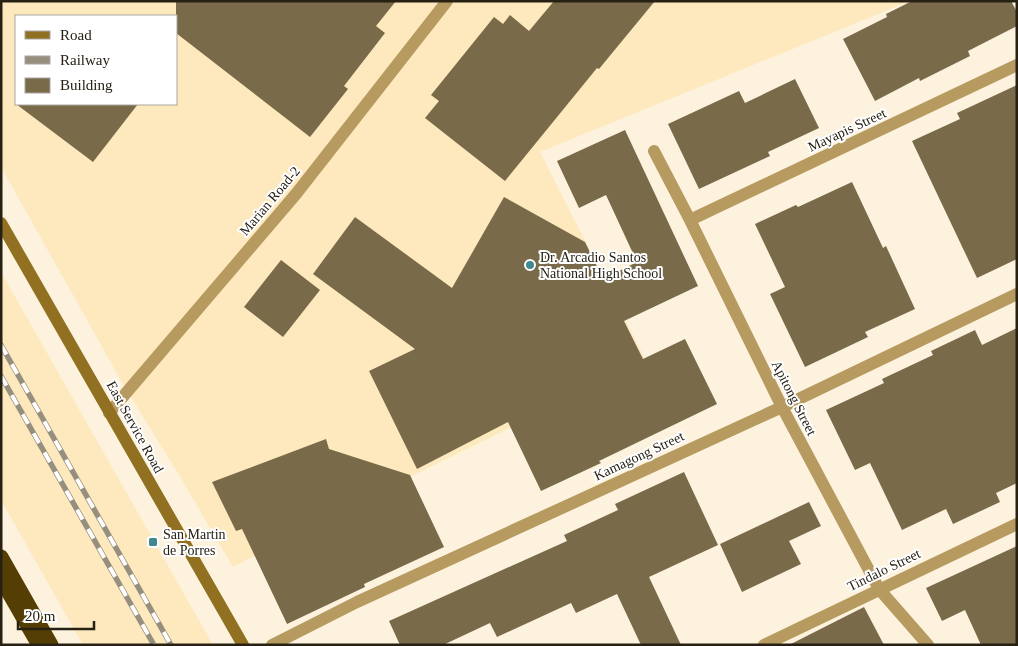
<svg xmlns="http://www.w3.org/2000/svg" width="1018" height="646" font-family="'Times New Roman',serif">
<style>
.built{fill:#fee9be;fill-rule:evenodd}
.building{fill:#796a4a}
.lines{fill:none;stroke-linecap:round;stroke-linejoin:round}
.street{stroke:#b69a5f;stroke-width:12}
.secondary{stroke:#917021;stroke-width:12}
.highway{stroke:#543e03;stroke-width:15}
.rail-casing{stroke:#978f7e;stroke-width:5.5}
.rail{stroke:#fff;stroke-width:4;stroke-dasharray:11;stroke-linecap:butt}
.poi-dot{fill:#418891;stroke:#fff;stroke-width:2}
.labels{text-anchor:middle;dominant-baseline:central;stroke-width:4;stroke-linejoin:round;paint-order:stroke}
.street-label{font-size:14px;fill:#272114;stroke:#fff}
.poi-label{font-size:14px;fill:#272114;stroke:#fff;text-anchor:start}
</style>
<rect width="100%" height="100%" fill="#fcf2dd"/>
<path class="built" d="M 1,1 L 910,1 L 540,152 L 646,361 L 418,473 L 233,567 L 182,480 L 123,384 L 1,167 ZM 16,16 L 176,16 L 176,104 L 16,104 Z
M 1,272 L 213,645 L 83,645 L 1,500 Z"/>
<path class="building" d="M 176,1 L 396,1 L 376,26 L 385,33 L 344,86 L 348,89 L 310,137 L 176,33 Z
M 554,1 L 655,1 L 599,69 L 597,68 L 505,181 L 425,118 L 439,101 L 431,95 L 494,17 L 503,24 L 510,15 L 529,31 Z
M 912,1 L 1011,1 L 1017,12 L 1017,26 L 968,51 L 970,56 L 920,81 L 919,78 L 875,101 L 843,39 L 887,17 L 886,14 Z
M 795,79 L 819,128 L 768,152 L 770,156 L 699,189 L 668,124 L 739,91 L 745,103 Z
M 1017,85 L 1017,259 L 977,278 L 912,141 L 960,119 L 957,113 Z
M 16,104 L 138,104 L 93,162 Z
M 625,130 L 698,286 L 624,321 L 643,359 L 685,339 L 717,404 L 599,461 L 601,463 L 541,491 L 508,422 L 417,469 L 369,371 L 415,349 L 313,274 L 355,217 L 452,288 L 504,197 L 585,242 L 603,279 L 637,262 L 606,195 L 579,208 L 557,161 Z
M 852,182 L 883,248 L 886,246 L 915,309 L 865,332 L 868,337 L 805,367 L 770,294 L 785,287 L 755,224 L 796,205 L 798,207 Z
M 281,260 L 320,290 L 283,337 L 244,307 Z
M 1017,328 L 1017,483 L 996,493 L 1000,502 L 953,524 L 946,509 L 902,530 L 870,463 L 855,470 L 826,410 L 884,383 L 882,379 L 933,355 L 931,351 L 975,330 L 982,345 Z
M 326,439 L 329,449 L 410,475 L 444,547 L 364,584 L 365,587 L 287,624 L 242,529 L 236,531 L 212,482 Z
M 684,472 L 718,545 L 649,577 L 681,645 L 641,645 L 617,594 L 576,613 L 571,603 L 497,637 L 490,623 L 443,645 L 400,645 L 389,621 L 567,541 L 564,535 L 618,510 L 615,504 Z
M 809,502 L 821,526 L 789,541 L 801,564 L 742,592 L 720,544 Z
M 1017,546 L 1017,645 L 981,645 L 965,610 L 942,621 L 926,588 Z
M 864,607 L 884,645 L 789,645 Z"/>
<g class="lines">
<path class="street" d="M 654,151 L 690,220 L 782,407 L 879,589 L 928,645
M 690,220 L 1017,65
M 109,413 L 296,194 L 447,1
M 272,645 L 357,602 L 782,407 L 1017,294
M 764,645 L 1017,524"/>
<path class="secondary" d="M 1,223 L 243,645"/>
<path class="highway" d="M 1,557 L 51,645
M 1,579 L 39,645"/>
<defs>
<path id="rail" d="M 1,345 L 171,645
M 1,376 L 154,645"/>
</defs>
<use href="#rail" class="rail-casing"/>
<use href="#rail" class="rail"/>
</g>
<g class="poi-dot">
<circle cx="530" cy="265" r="5"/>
<rect x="148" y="537" width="10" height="10" rx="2.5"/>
</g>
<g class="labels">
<g class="street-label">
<text transform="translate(847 130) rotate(-25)">Mayapis Street</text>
<text transform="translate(270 201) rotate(-50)">Marian Road-2</text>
<text transform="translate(794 398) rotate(63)">Apitong Street</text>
<text transform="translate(135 427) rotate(61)">East Service Road</text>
<text transform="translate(639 456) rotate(-25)">Kamagong Street</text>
<text transform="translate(884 570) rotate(-26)">Tindalo Street</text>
</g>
<g class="poi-label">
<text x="540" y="257">Dr. Arcadio Santos<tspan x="540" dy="16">National High School</tspan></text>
<text x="163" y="534">San Martin<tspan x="163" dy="16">de Porres</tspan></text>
</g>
</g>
<rect width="1018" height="646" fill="none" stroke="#272114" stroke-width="5"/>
<rect x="15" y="15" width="162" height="90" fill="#ffffff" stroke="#a9a6a1"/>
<rect x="25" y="31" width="25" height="8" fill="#917021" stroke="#a9a6a1"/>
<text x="60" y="40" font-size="15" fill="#272114">Road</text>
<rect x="25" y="56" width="25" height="8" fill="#978f7e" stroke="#a9a6a1"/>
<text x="60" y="65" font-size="15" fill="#272114">Railway</text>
<rect x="25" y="78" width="25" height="15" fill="#796a4a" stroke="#a9a6a1"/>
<text x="60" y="90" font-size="15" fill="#272114">Building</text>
<path d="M18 621v8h76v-8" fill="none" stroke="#272114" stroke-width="2.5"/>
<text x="25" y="621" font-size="15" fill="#272114" stroke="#ffffff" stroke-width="4" paint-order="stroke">20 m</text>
</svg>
